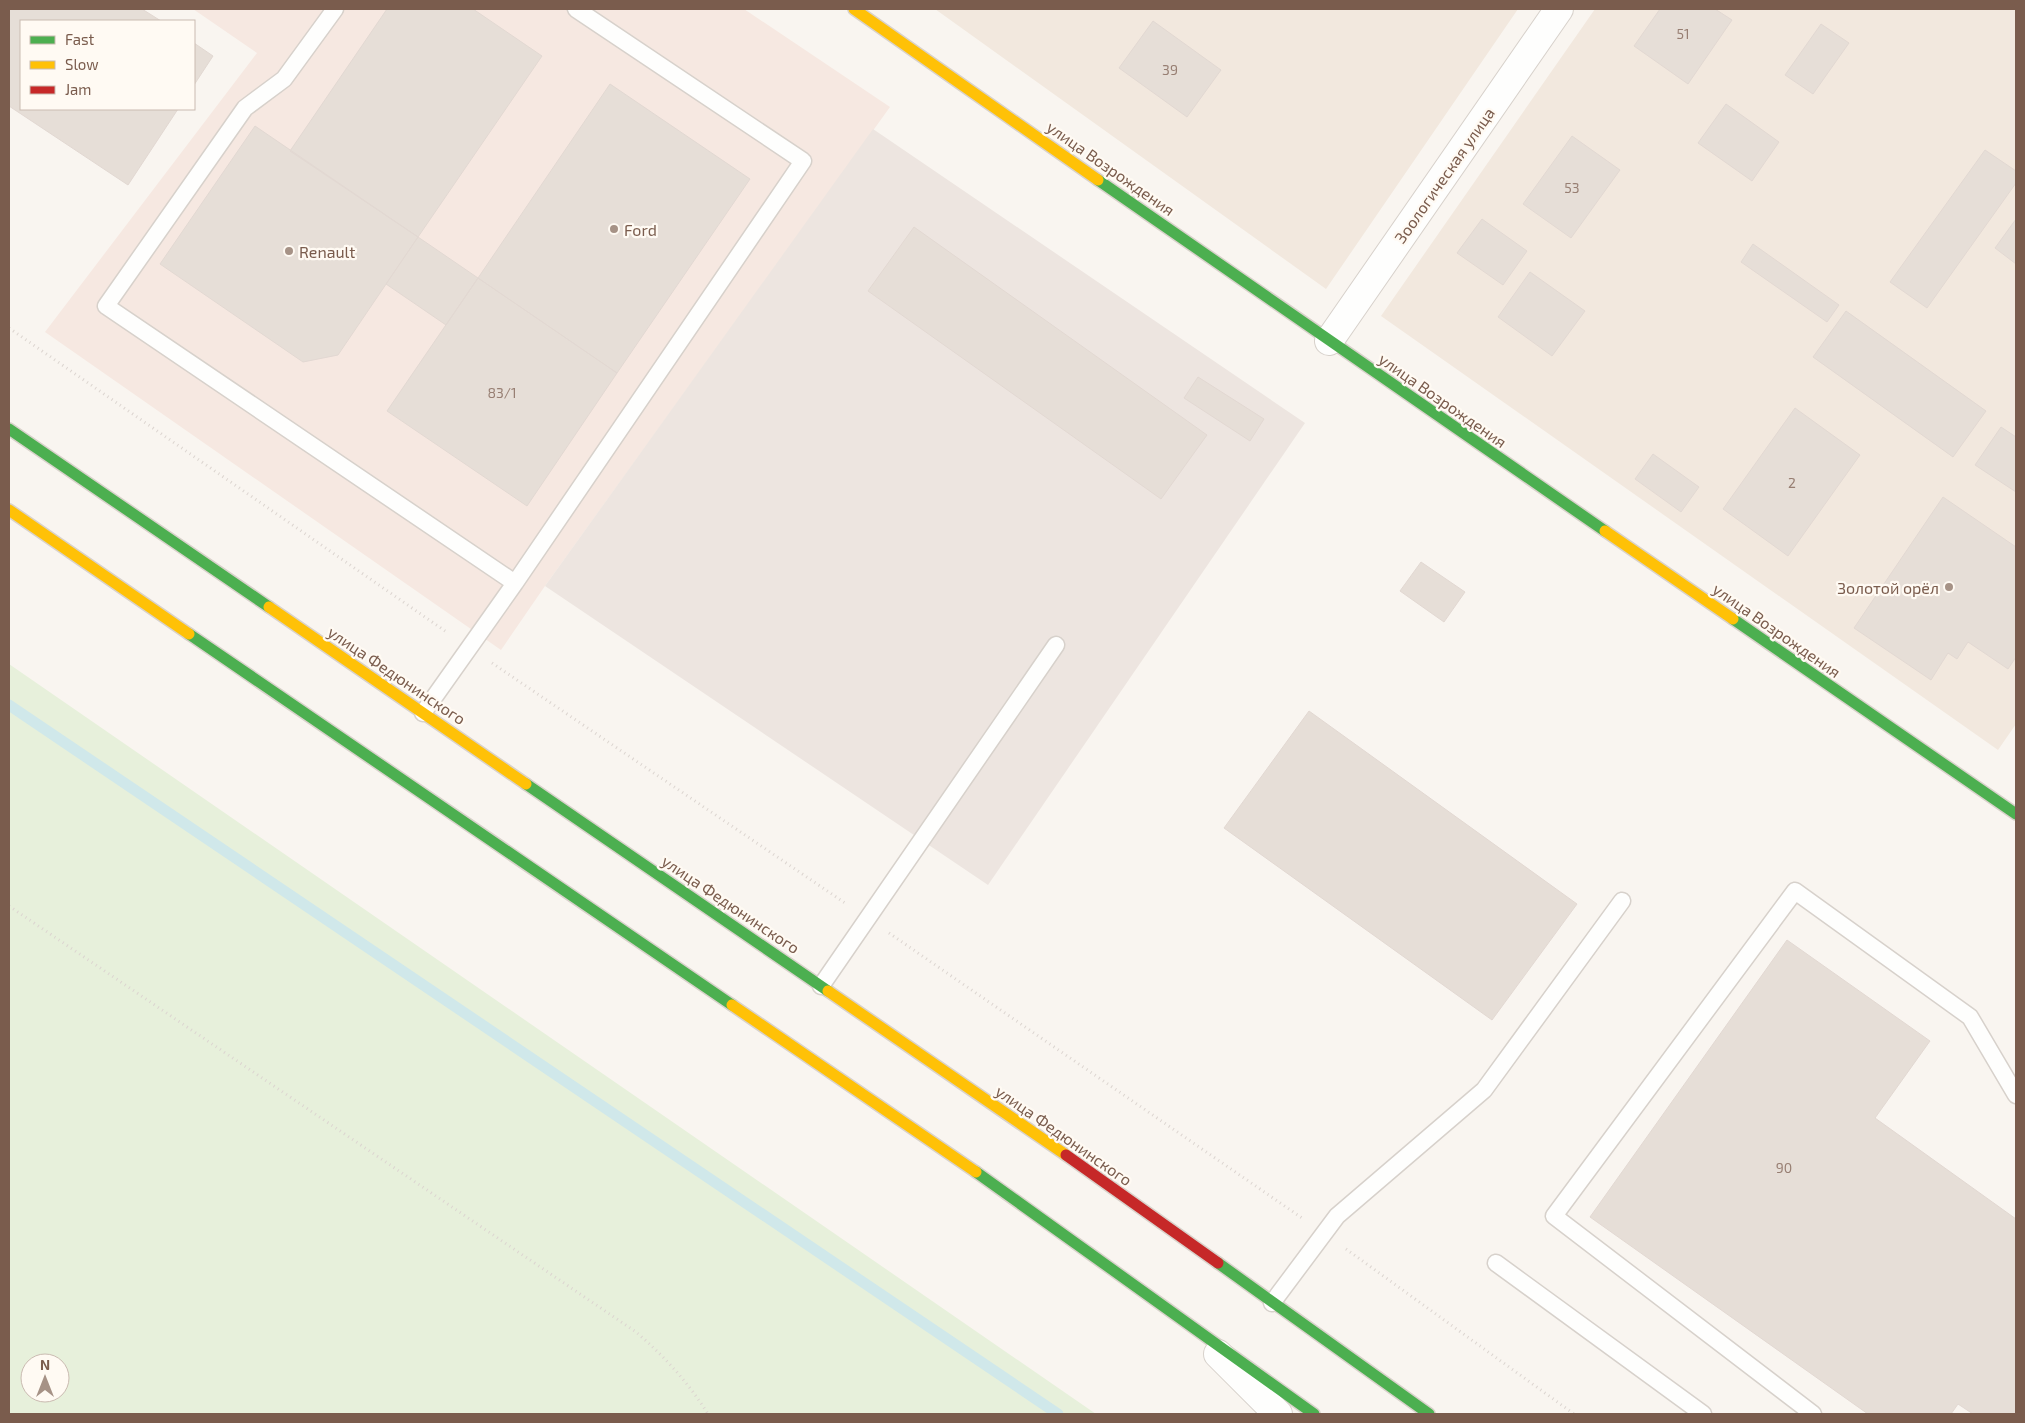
<svg xmlns="http://www.w3.org/2000/svg" width="2025" height="1423" font-family="'Exo 2',sans-serif">
<style>
.residential{fill:#f2e8de}
.commercial{fill:#f6e8e1}
.industrial{fill:#ede5e0}
.green{fill:#e7f0db;fill-rule:evenodd}
.lines{fill:none;stroke-linecap:round;stroke-linejoin:round}
.stream{stroke:#d0e8ea;stroke-width:11}
.building{fill:#e6ded7;stroke:#e2d8d2}
.lane-casing{stroke:#d7d1cb;stroke-width:19}
.street-casing{stroke:#d7d1cb;stroke-width:30}
.fast-casing{stroke:#d9d2cb;stroke-width:14}
.slow-casing{stroke:#d9d2cb;stroke-width:14}
.jam-casing{stroke:#d9d2cb;stroke-width:14}
.path{stroke:#dcd5d0;stroke-width:3;stroke-dasharray:1 4;stroke-linecap:butt}
.lane{stroke:#fefefd;stroke-width:16}
.street{stroke:#fefefd;stroke-width:28}
.fast{stroke:#4caf50;stroke-width:11}
.slow{stroke:#ffc107;stroke-width:11}
.jam{stroke:#c62828;stroke-width:11}
.poi-dot{fill:#a69286;stroke:#fffaf3;stroke-width:2}
.labels{text-anchor:middle;dominant-baseline:central;stroke-width:4.5;stroke-linejoin:round;paint-order:stroke}
.number-label{font-size:14px;fill:#977e72}
.street-label{font-size:16px;fill:#7a5c4d;stroke:#fffaf3}
.poi-label{font-size:16px;fill:#7a5c4d;stroke:#fffaf3;text-anchor:start}
</style>
<rect width="100%" height="100%" fill="#f9f5f0"/>
<path class="residential" d="M 935,9 L 1518,9 L 1326,289 Z
M 1595,9 L 2016,9 L 2016,724 L 1998,750 L 1381,316 Z"/>
<path class="commercial" d="M 193,9 L 744,9 L 890,107 L 545,586 L 501,650 L 45,332 L 257,53 Z"/>
<path class="industrial" d="M 873,129 L 1305,423 L 988,885 L 545,586 Z"/>
<path class="green" d="M 9,664 L 1096,1414 L 9,1414 ZM 30,1363 L 60,1363 L 60,1393 L 30,1393 Z"/>
<g class="lines">
<path class="stream" d="M 9,705 L 1058,1414"/>
</g>
<path class="building" d="M 9,9 L 142,9 L 161,21 L 21,21 L 21,109 L 178,109 L 128,185 L 9,106 Z
M 387,9 L 473,9 L 542,56 L 418,237 L 290,151 Z
M 1660,9 L 1715,9 L 1732,20 L 1688,84 L 1634,46 Z
M 1153,21 L 1221,70 L 1187,117 L 1119,68 Z
M 1821,24 L 1849,43 L 1813,94 L 1785,75 Z
M 194,43 L 213,56 L 194,85 Z
M 610,84 L 750,179 L 617,373 L 478,278 Z
M 1726,104 L 1779,142 L 1752,181 L 1698,143 Z
M 255,126 L 418,237 L 338,355 L 303,362 L 160,264 Z
M 1572,136 L 1620,170 L 1571,238 L 1523,204 Z
M 1985,150 L 2016,171 L 2016,183 L 1927,308 L 1890,282 Z
M 1482,219 L 1527,251 L 1503,285 L 1457,253 Z
M 2016,219 L 2016,264 L 1995,248 Z
M 914,227 L 1207,435 L 1161,499 L 868,291 Z
M 418,237 L 478,278 L 446,325 L 386,284 Z
M 1753,244 L 1839,305 L 1827,322 L 1741,262 Z
M 1530,272 L 1585,311 L 1552,356 L 1498,317 Z
M 478,278 L 617,373 L 527,506 L 387,411 Z
M 1846,311 L 1986,411 L 1953,457 L 1813,357 Z
M 1198,377 L 1264,419 L 1250,441 L 1184,398 Z
M 1795,408 L 1860,455 L 1788,556 L 1723,509 Z
M 2001,427 L 2016,437 L 2016,492 L 1975,465 Z
M 1653,454 L 1699,487 L 1681,512 L 1635,479 Z
M 1943,497 L 2016,547 L 2016,657 L 2008,669 L 1968,642 L 1957,659 L 1948,653 L 1931,680 L 1854,628 Z
M 1421,562 L 1465,592 L 1444,622 L 1400,591 Z
M 1309,711 L 1577,904 L 1492,1020 L 1224,828 Z
M 1787,940 L 1930,1041 L 1875,1118 L 2016,1219 L 2016,1414 L 1973,1414 L 1958,1404 L 1951,1414 L 1868,1414 L 1590,1217 Z"/>
<g class="lines">
<defs>
<path id="lane" d="M 335,9 L 284,79 L 245,108 L 106,306 L 515,583 L 423,713
M 515,583 L 803,161 L 576,9
M 821,986 L 1056,645
M 1496,1263 L 1703,1414
M 1272,1303 L 1337,1216 L 1484,1090 L 1622,901
M 1813,1414 L 1554,1216 L 1795,891 L 1970,1017 L 2016,1095"/>
<path id="street" d="M 1329,341 L 1559,9
M 1218,1354 L 1278,1414"/>
<path id="fast" d="M 1098,180 L 1605,531
M 9,429 L 269,607
M 1733,619 L 2016,814
M 189,634 L 732,1005
M 526,784 L 828,991
M 976,1172 L 1314,1414
M 1218,1263 L 1429,1414"/>
<path id="slow" d="M 854,9 L 1098,180
M 9,510 L 189,634
M 1605,531 L 1733,619
M 269,607 L 526,784
M 828,991 L 1066,1155
M 732,1005 L 976,1172"/>
<path id="jam" d="M 1066,1155 L 1218,1263"/>
</defs>
<use href="#lane" class="lane-casing"/>
<use href="#street" class="street-casing"/>
<use href="#fast" class="fast-casing"/>
<use href="#slow" class="slow-casing"/>
<use href="#jam" class="jam-casing"/>
<path class="path" d="M 9,328 L 448,633
M 492,663 L 845,903
M 9,906 L 636,1332 C 664,1356 688,1382 708,1414
M 889,933 L 1302,1218
M 1346,1249 L 1574,1414"/>
<use href="#lane" class="lane"/>
<use href="#street" class="street"/>
<use href="#fast" class="fast"/>
<use href="#slow" class="slow"/>
<use href="#jam" class="jam"/>
</g>
<g class="poi-dot">
<circle cx="614" cy="229" r="5"/>
<circle cx="289" cy="251" r="5"/>
<circle cx="1949" cy="587" r="5"/>
</g>
<g class="labels">
<g class="number-label">
<text x="1683" y="33">51</text>
<text x="1170" y="69">39</text>
<text x="1572" y="187">53</text>
<text x="502" y="392">83/1</text>
<text x="1792" y="482">2</text>
<text x="1784" y="1167">90</text>
</g>
<g class="street-label">
<text transform="translate(1111 168) rotate(35)">улица Возрождения</text>
<text transform="translate(1444 175) rotate(-55)">Зоологическая улица</text>
<text transform="translate(1443 400) rotate(35)">улица Возрождения</text>
<text transform="translate(1777 630) rotate(35)">улица Возрождения</text>
<text transform="translate(397 675) rotate(34)">улица Федюнинского</text>
<text transform="translate(731 904) rotate(34)">улица Федюнинского</text>
<text transform="translate(1064 1135) rotate(35)">улица Федюнинского</text>
</g>
<g class="poi-label">
<text x="624" y="229">Ford</text>
<text x="299" y="251">Renault</text>
<text x="1939" y="587" text-anchor="end">Золотой орёл</text>
</g>
</g>
<rect width="2025" height="1423" fill="none" stroke="#7a5c4d" stroke-width="20"/>
<rect x="20" y="20" width="175" height="90" fill="#fffaf3" stroke="#cabbb1"/>
<rect x="30" y="36" width="25" height="8" fill="#4caf50" stroke="#cabbb1"/>
<text x="65" y="45" font-size="15" fill="#7a5c4d">Fast</text>
<rect x="30" y="61" width="25" height="8" fill="#ffc107" stroke="#cabbb1"/>
<text x="65" y="70" font-size="15" fill="#7a5c4d">Slow</text>
<rect x="30" y="86" width="25" height="8" fill="#c62828" stroke="#cabbb1"/>
<text x="65" y="95" font-size="15" fill="#7a5c4d">Jam</text>
<g transform="translate(45 1378)"><circle r="24" fill="#fffaf3" stroke="#cabbb1"/>
<path d="M0-4L9 19L0 12L-9 19Z" fill="#a69286"/>
<text y="-8" font-size="14" font-weight="bold" text-anchor="middle" fill="#7a5c4d">N</text>
</g>
</svg>
